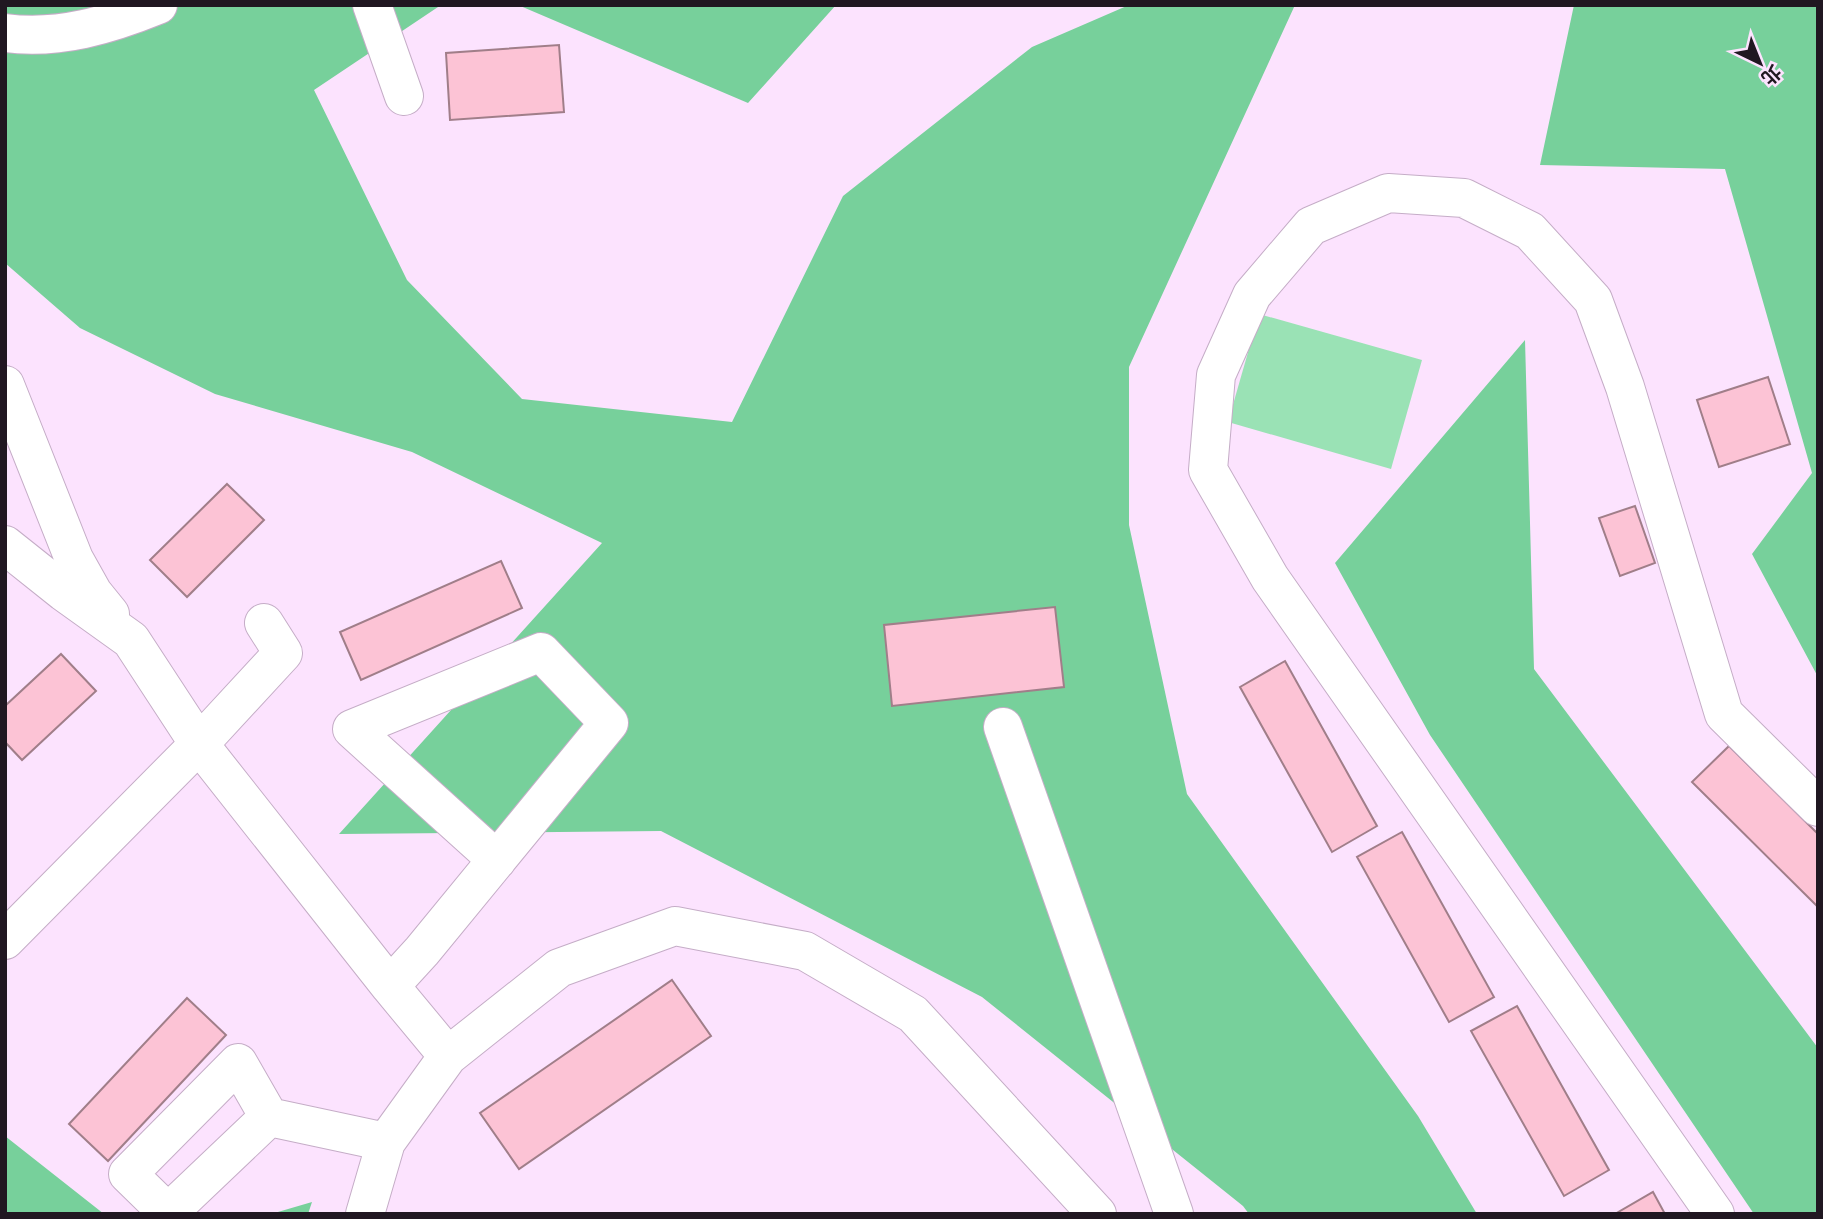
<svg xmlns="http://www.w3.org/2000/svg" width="1823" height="1219" font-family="'Archivo Narrow','Noto Sans TC',sans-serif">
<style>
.green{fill:#9ae2b5}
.forest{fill:#77d09b}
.building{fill:#fcc3d5;stroke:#a07e89;stroke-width:2}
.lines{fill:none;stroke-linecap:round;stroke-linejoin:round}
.minor-casing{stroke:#c5adc7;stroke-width:40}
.minor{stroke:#fff;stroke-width:38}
</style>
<rect width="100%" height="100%" fill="#fce3fe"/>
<path class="green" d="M 1259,314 L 1422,360 L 1391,469 L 1228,422 Z"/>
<path class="forest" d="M 5,5 L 441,5 L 314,90 L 407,280 L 522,399 L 732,422 L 843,196 L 1032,47 L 1129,5 L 1295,5 L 1129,367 L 1129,525 L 1187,794 L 1418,1116 L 1477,1214 L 1249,1214 L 1243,1206 L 982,997 L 661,831 L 339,834 L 602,543 L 412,452 L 215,394 L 80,328 L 5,263 Z
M 518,5 L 836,5 L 748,103 Z
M 1574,5 L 1818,5 L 1818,677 L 1752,554 L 1812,473 L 1725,169 L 1540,165 Z
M 1525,340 L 1534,669 L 1818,1048 L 1818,1214 L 1754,1214 L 1430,735 L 1335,563 Z
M 5,1136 L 104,1214 L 5,1214 Z
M 312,1202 L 308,1214 L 271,1214 Z"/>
<path class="building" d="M 559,45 L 564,112 L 450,120 L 446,53 Z
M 1768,377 L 1790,444 L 1719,467 L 1697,400 Z
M 227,484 L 264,520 L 187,597 L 150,560 Z
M 1635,506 L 1655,563 L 1620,576 L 1599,518 Z
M 501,561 L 522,608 L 361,680 L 340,632 Z
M 1055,607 L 1064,687 L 892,706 L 884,625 Z
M 61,654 L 96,691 L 22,760 L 5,742 L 5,706 Z
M 1285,661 L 1377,826 L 1332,852 L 1240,687 Z
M 1729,746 L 1818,834 L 1818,907 L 1692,782 Z
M 1402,832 L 1494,997 L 1449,1022 L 1357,857 Z
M 672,980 L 711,1036 L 519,1169 L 480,1113 Z
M 187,998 L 226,1035 L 108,1161 L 69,1124 Z
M 1517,1006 L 1609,1170 L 1564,1196 L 1471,1031 Z
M 1653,1192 L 1665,1214 L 1615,1214 Z"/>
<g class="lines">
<defs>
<path id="minor" d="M 372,5 L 404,96
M 5,33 C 59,40 109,25 158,5
M 5,385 L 74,559 L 93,593 L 110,614
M 5,545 L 64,592 L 131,640 L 199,744 L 390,986 L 448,1056
M 1003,727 L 1174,1214
M 5,940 L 199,744 L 283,653 L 264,623
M 390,986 L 422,951 L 609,723 L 541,652 L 352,729 L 497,860
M 269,1117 L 168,1213 L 128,1174 L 238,1063 L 269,1117 L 386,1142
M 365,1214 L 386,1142 L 448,1056 L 559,968 L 675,926 L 805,951 L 913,1014 L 1097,1214
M 1715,1214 L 1270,578 L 1208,470 L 1216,375 L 1252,295 L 1311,226 L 1388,193 L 1464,198 L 1530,231 L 1593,300 L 1625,387 L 1724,714 L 1818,807"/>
</defs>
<use href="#minor" class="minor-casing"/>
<use href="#minor" class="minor"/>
</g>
<rect width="1823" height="1219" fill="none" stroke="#201721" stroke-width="14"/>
<g transform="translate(1760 63) rotate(137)" stroke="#fce3fe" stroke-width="5" paint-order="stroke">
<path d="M0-5L12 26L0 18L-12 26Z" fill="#201721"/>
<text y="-10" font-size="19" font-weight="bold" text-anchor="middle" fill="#201721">北</text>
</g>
</svg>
